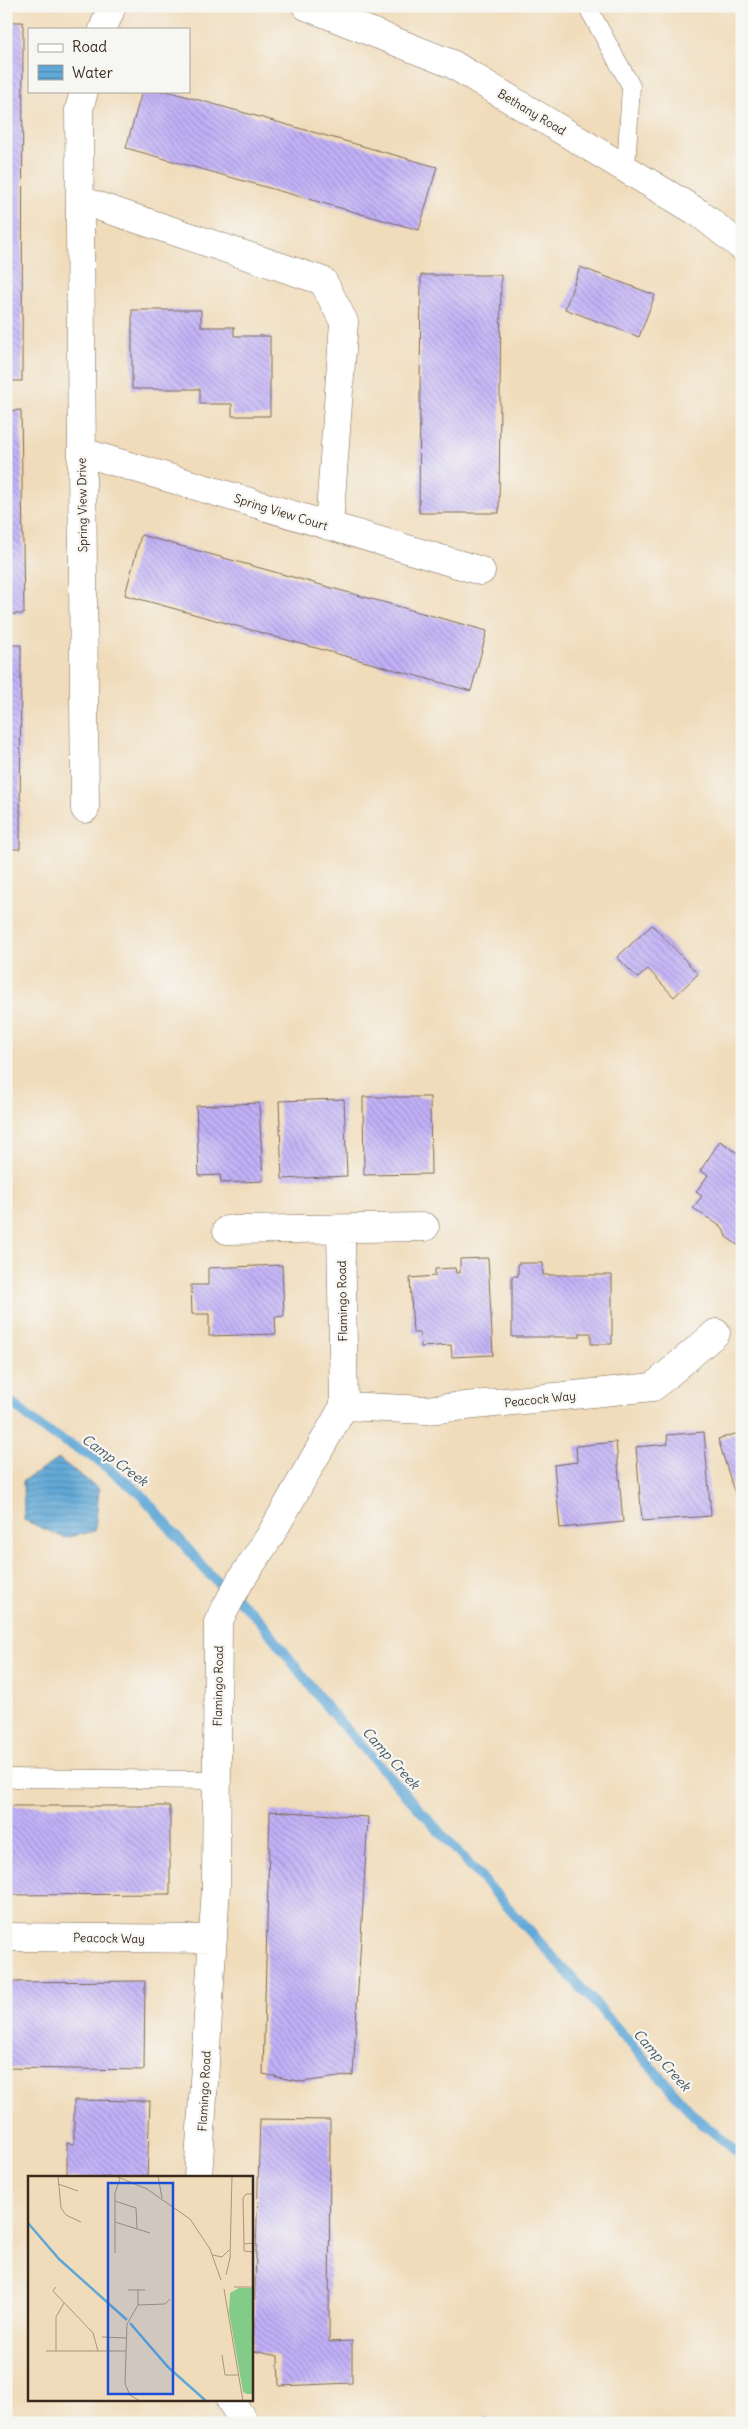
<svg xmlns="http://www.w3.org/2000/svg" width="748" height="2429" font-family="Delius,sans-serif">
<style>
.water{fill:url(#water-rules);stroke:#4e697a}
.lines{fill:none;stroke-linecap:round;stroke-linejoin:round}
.stream{stroke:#60a8d7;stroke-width:10}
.building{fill:url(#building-back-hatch)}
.lane-casing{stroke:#7a6855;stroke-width:19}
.street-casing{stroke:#7a6855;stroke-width:29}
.secondary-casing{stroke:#7a6855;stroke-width:29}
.lane{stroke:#fff;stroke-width:18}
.street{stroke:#fff;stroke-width:28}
.secondary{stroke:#fff;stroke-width:28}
.labels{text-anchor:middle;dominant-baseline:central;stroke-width:4.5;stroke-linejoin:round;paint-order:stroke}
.street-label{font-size:12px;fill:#3b2a1e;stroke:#f6f6f2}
.water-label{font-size:14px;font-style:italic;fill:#48565f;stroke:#f6f6f2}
.inset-river{fill:none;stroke:#60a8d7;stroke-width:2.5}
.inset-road{fill:none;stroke:#a8957c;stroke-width:1}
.view{fill:#1d4ed8;fill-opacity:0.15;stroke:#1d4ed8;stroke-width:2.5}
.inset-edge{fill:none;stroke:#3b2a1e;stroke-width:2.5}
</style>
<defs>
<pattern id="water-rules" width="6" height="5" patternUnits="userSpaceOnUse" patternTransform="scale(1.25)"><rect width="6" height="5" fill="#60a8d7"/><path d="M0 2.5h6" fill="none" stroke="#5089ae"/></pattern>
<pattern id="building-back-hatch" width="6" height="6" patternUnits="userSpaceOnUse" patternTransform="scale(1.25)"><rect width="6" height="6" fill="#c1b1f8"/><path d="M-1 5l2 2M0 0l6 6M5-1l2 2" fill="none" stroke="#9e90c8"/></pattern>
</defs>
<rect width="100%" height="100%" fill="#f6f6f2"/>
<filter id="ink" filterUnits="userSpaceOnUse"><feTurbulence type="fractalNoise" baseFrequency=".02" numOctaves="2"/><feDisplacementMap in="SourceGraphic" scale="10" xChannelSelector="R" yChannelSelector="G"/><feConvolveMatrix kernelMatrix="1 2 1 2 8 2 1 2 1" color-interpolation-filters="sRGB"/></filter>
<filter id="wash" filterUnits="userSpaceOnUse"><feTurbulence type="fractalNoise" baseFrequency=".0096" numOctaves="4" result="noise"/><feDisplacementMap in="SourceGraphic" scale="20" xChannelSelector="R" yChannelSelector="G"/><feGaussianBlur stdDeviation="1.12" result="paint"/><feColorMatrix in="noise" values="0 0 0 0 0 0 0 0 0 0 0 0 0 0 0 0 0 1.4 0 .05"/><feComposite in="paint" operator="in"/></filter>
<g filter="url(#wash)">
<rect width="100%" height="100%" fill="#f0dcba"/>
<path class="water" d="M 59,1459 L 99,1489 L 95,1531 L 64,1538 L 24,1520 L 23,1481 Z"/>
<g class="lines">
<path class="stream" d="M 6,1398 L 43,1429 L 96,1459 L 141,1494 L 209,1574 L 258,1618 L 330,1711 L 603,2012 L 696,2118 L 742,2156"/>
</g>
<g id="blocks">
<path class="building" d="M 6,22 L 23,22 L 22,381 L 6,381 Z
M 142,91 L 167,91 L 437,167 L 419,230 L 126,148 Z
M 580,267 L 655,295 L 639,337 L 565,309 Z
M 421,275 L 501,275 L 499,513 L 419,513 Z
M 132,310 L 201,310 L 201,327 L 234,327 L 234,336 L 270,336 L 270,416 L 232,416 L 232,404 L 200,404 L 200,389 L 132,389 Z
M 21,410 L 24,614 L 6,614 L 6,411 Z
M 141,535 L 487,631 L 471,691 L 125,595 Z
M 6,645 L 21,645 L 20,849 L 6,849 Z
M 652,925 L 698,974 L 674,997 L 648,969 L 638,978 L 617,957 Z
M 363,1097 L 430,1097 L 431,1174 L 364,1175 Z
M 344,1099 L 347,1176 L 282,1179 L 279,1101 Z
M 259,1103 L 263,1181 L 221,1183 L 220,1175 L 199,1176 L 196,1106 Z
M 720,1141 L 742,1156 L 742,1248 L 726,1237 L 723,1228 L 693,1208 L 702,1196 L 696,1192 L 708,1175 L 700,1171 Z
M 488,1258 L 493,1355 L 452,1357 L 451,1345 L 421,1347 L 420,1333 L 413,1333 L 410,1278 L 435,1276 L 435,1269 L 455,1268 L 456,1273 L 460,1273 L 460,1259 Z
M 518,1263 L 543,1263 L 543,1275 L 612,1275 L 612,1344 L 591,1344 L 591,1333 L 580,1333 L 580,1337 L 512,1337 L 512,1276 L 518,1276 Z
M 282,1265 L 284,1316 L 275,1317 L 276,1334 L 209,1336 L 209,1314 L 192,1314 L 191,1285 L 208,1285 L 208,1268 Z
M 704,1432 L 711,1516 L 642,1521 L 636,1447 L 668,1444 L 667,1435 Z
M 742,1432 L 742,1503 L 738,1504 L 718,1439 Z
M 616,1442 L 623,1522 L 560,1528 L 554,1465 L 577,1462 L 576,1446 Z
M 6,1806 L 170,1806 L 170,1894 L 6,1895 Z
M 270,1811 L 368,1817 L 353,2075 L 302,2082 L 263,2074 Z
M 145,1981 L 144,2070 L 6,2068 L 6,1982 Z
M 74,2100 L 150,2101 L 147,2178 L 67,2178 L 67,2143 L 74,2144 Z
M 260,2119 L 330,2120 L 329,2342 L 352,2341 L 352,2383 L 279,2386 L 278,2356 L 253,2351 Z
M 485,2417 L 500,2423 L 482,2423 Z"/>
</g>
</g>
<g filter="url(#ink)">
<use href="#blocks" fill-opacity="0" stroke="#7a6855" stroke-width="1"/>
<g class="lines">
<defs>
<path id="lane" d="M 587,6 L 631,86 L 626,168
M 6,1778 L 217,1780"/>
<path id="street" d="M 103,29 L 112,6
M 84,91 L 79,110 L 85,809
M 80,200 L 323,281 L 344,322 L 329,526
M 82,452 L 481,571
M 227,1230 L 425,1227
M 344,1406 L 426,1410 L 653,1387 L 716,1333
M 6,1937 L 213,1939
M 198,2178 L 216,1886 L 218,1622 L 240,1581 L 270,1536 L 344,1406 L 341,1229
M 230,2400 L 245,2423"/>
<path id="secondary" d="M 306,6 L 452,64 L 699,213 L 742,247"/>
</defs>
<use href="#lane" class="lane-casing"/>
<use href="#street" class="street-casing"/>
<use href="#secondary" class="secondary-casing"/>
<use href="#lane" class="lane"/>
<use href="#street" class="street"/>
<use href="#secondary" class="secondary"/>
</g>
</g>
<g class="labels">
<g class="street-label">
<text transform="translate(532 112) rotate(31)">Bethany Road</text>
<text transform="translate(82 505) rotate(-91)">Spring View Drive</text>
<text transform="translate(281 512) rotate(17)">Spring View Court</text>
<text transform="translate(342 1301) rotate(-91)">Flamingo Road</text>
<text transform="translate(540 1399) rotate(-6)">Peacock Way</text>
<text transform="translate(218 1686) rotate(-89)">Flamingo Road</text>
<text transform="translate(109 1938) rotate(1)">Peacock Way</text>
<text transform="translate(204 2091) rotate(-87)">Flamingo Road</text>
</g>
<g class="water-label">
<text transform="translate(115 1460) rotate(36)">Camp Creek</text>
<text transform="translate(391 1758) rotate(48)">Camp Creek</text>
<text transform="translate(662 2060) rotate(48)">Camp Creek</text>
</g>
</g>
<g transform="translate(28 2176)">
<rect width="225" height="225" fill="#f0dcba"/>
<path d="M 211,112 L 225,112 L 225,218 L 219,218 L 215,216 L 201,136 L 202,117 Z" fill="#82cb88"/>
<path class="inset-river" d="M 0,47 L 31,83 L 99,144M 102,147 L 140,191 L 178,225"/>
<path class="inset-road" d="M 30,0 L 33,32 L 38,39 L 53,46M 87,0 L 119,13 L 162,43 L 182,73 L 193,104M 130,0 L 134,22M 30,8 L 50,15M 225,18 L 218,18 L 215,22 L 216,68 L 225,67M 87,25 L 108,32 L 109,53M 87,46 L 122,57M 216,68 L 216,75 L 225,76 L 225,80M 87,77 L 87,17 L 92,2M 185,79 L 194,81 L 201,74M 198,99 L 202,82 L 204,0M 28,111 L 25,115 L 65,157 L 70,175M 206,111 L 225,111M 196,113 L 215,225M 100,114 L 117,114M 110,114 L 110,129 L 99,148 L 97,208 L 102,219 L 112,225M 110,129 L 137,128 L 142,123M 74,161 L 99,162M 18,175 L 98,175M 28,175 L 28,141 L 36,127M 194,179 L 197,199 L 210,199"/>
<path class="view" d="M 80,7 L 145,7 L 145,218 L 80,218 Z"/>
<rect width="225" height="225" class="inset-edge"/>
</g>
<rect width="748" height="2429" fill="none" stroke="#f6f6f2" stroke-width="25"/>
<rect x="28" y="28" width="162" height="65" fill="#f6f6f2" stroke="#aba49d"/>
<rect x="38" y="44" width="25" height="8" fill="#ffffff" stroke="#aba49d"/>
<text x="72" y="52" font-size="15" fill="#3b2a1e">Road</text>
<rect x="38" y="65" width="25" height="15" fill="url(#water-rules)" stroke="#aba49d"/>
<text x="72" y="78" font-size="15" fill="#3b2a1e">Water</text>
</svg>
